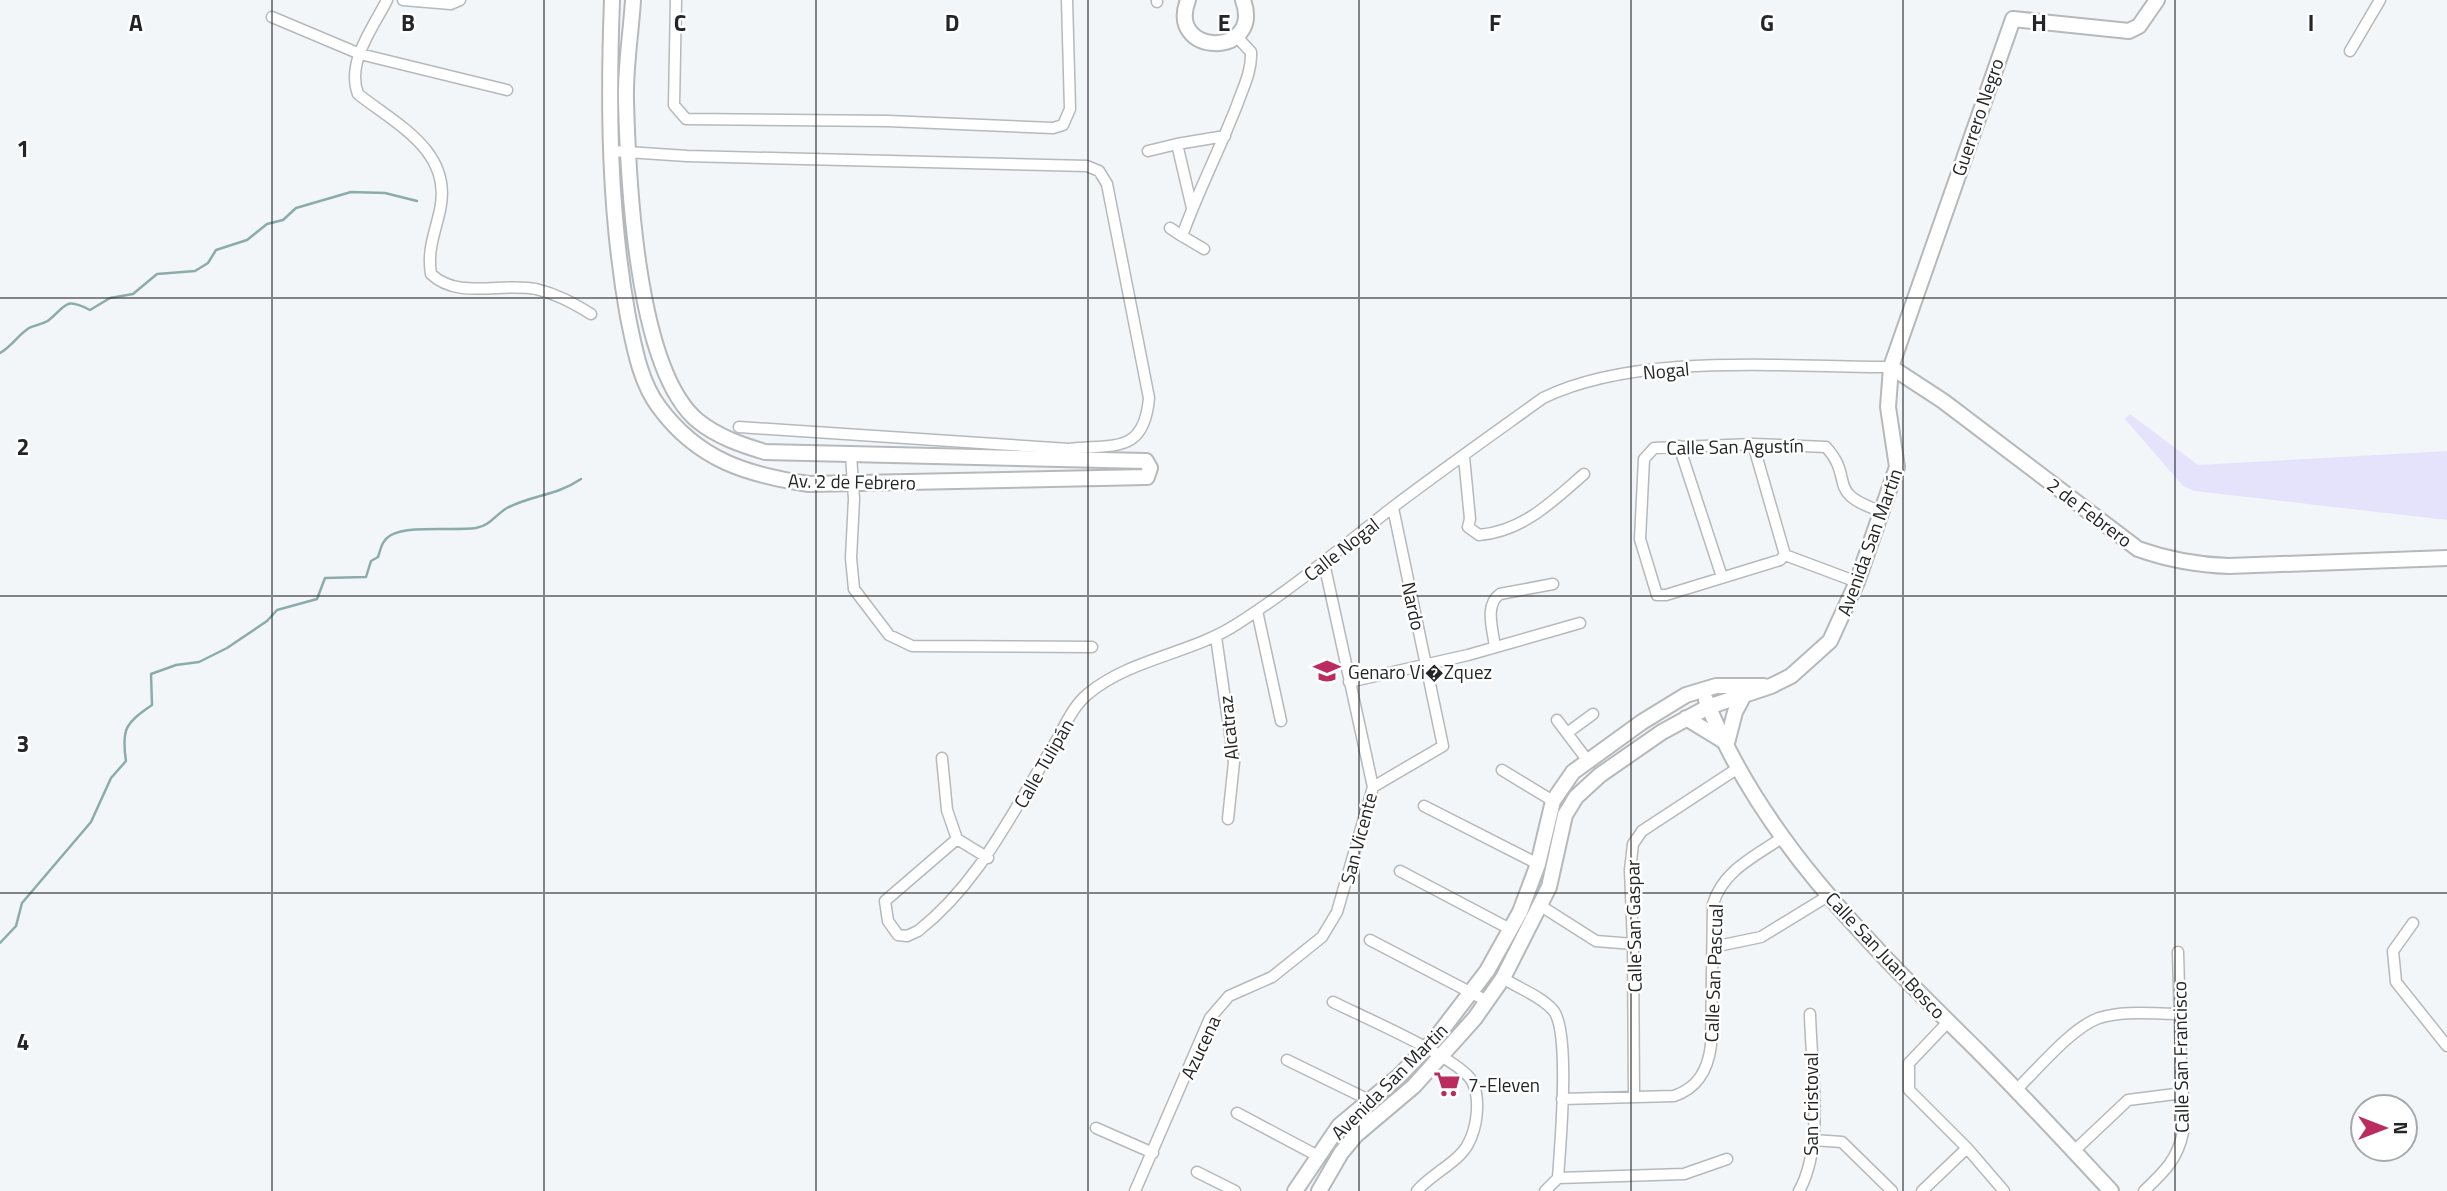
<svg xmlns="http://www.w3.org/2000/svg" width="2447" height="1191" font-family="'Titillium Web',sans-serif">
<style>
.green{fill:#e5e3fc}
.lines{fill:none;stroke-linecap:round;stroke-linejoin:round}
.stream{stroke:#8caca9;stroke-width:2.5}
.street-casing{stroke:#b6b9bb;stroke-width:13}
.secondary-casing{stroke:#b6b9bb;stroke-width:18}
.street{stroke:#fff;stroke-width:10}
.secondary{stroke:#fff;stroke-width:14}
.grid{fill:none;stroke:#242526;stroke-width:2;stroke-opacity:0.55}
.labels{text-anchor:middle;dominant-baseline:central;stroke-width:5;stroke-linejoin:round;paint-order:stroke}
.street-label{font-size:19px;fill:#242526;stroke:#fff}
.poi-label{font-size:19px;fill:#242526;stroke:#fff;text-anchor:start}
.grid-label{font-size:23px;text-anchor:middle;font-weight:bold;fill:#242526;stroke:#fff;stroke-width:5;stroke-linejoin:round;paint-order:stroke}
</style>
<rect width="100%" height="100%" fill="#f3f6f9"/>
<path class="green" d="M 2130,414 L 2198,465 L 2447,451 L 2447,520 L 2194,491 L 2183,486 L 2125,419 Z"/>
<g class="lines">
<path class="stream" d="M 0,353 C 12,346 18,335 29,328 C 35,325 44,324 49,320 C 67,305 65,297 90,310 L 110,298 L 133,294 L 157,274 L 195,271 L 208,263 L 216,250 L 247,240 L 267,224 L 283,220 L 296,208 L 351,192 L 385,193 L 417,201
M 0,943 L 16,926 L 22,903 L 91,822 L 111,778 L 126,761 C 121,728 126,723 152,705 L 151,674 L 176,665 L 199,662 L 227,648 L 267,621 L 277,610 L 317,599 L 325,578 L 366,577 L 371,561 L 378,557 C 381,548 382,540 391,535 C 409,525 454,531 476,528 C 491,525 495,515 507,508 C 531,495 556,496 581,479"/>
<defs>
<path id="street" d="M 387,0 C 373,28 346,62 358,94 C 397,125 453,151 440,210 C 435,233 427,250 431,274 C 458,300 502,282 536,289 C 557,294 573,303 591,314
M 403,0 L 451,4 L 460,0
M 676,0 L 674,105 L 686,119 L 888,121 L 1053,128 L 1063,125 L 1070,109 L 1067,0
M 1157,0 L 1157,2
M 272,17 L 360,54 L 507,90
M 2350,51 L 2380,0
M 612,151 L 687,156 L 1087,166 L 1099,171 L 1107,184 L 1149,398 C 1144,454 1115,444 1069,449 L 739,427
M 1148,151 L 1177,144
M 1192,208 L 1177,144 L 1225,136
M 1170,228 L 1182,236
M 1204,249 L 1182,236 C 1198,191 1220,149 1237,105 C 1243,88 1252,71 1251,52 L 1236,36
M 1753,444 L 1785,555
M 1679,446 L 1722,577
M 851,455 L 854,499 L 851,558 L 854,589 L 889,635 L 912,646 L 1092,647
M 1464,457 L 1470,519 L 1468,527 L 1479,535 C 1523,531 1552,502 1584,474
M 1785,555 L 1780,560 L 1666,595 L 1657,595 L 1640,539 L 1644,459 L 1654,448 L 1753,444 L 1826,447 C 1856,480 1823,492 1883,512
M 1785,555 L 1857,582
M 1257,611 L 1281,721
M 1216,637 L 1234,762 L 1228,819
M 1495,647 C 1493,630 1484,605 1500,594 L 1553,584
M 1349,682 L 1468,655 L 1580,623
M 1557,720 L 1588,761
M 1567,733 L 1593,714
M 942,758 L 947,810 L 957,839 L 988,858
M 1502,770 L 1553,801
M 1373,787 L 1443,746 L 1393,508
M 1424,806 L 1538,864
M 957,839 L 885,901 L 888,921 L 898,935 L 907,936 L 918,931 C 980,882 1010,815 1051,750 C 1063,731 1071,707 1089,693 C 1132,658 1191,654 1237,624 C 1292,589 1342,547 1393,507 C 1442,470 1493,434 1543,398 C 1638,352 1786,367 1891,367
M 1400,871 L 1510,929
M 1541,906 L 1596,941 L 1633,944
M 2413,923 L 2393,951 L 2396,982 L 2447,1046
M 1370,940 L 1487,1001
M 1713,947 L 1761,937 L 1828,896
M 1503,978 C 1518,988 1541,996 1553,1010 C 1571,1031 1560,1147 1558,1178
M 1333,1002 C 1361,1016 1459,1058 1472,1081 C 1481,1099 1477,1128 1468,1144 C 1459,1162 1431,1174 1417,1191
M 1948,1022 L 1909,1063 L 1909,1090 L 1967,1148 L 2004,1191
M 1287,1060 L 1369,1100
M 2016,1090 C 2038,1069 2071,1028 2099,1018 C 2124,1010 2155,1014 2181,1014
M 1634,1097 L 1633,944 L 1630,870 L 1633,844 L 1642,831 L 1738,768
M 1562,1099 L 1674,1096 C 1698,1088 1708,1070 1711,1045 L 1713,904 C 1723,870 1756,856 1783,837
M 1237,1113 L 1318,1156
M 1096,1128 L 1153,1153
M 1813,1140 L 1842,1142 L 1892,1191
M 2074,1151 L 2128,1100 L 2183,1093
M 1197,1172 L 1235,1191
M 1558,1178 L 1684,1174 L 1727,1159
M 1135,1191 L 1210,1018 L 1229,996 L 1272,977 L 1322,937 L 1337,912 L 1373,787 L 1324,563
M 1545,1191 L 1558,1178
M 1799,1191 C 1825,1145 1811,1067 1810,1014
M 1922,1191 L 1967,1148
M 2144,1191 C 2164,1172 2178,1159 2183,1132 L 2178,952"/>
<path id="secondary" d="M 612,0 C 608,106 609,212 628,317 C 634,346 640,382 659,407 C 698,460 747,475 809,484 L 1147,477 L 1150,468 L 1146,461 L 765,452 C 742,445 718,437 698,421 C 636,370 628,178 626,101 C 625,68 631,33 633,0
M 1188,0 C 1166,57 1264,58 1243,0
M 1891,367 L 1943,401 L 2138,549 C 2169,560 2196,565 2229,566 L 2447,558
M 1706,700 C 1761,841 1875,949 1980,1053 C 2025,1098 2068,1145 2111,1191
M 1686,718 L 1727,743 L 1735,712 L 1744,695
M 1295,1191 L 1339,1126 L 1398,1077 L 1435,1039 L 1487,971 L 1520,912 L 1538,864 L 1553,801 L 1573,772 L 1642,722 L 1686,695 L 1716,686 L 1764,686
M 1319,1191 L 1341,1153 L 1356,1135 L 1414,1086 L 1475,1018 L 1503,978 L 1549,887 L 1565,815 L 1576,797 L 1600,775 L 1662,732 L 1708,707 L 1771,686 L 1791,676 L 1830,641 L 1857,582 L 1897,467 L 1888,407 L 1891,367 L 2013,19 L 2129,31 L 2139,26 L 2157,0"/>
</defs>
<use href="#street" class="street-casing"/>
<use href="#secondary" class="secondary-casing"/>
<use href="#street" class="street"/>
<use href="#secondary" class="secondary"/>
</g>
<path class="grid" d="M 272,0 L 272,1191M 544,0 L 544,1191M 816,0 L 816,1191M 1088,0 L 1088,1191M 1359,0 L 1359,1191M 1631,0 L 1631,1191M 1903,0 L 1903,1191M 2175,0 L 2175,1191M 0,298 L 2447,298M 0,596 L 2447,596M 0,893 L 2447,893"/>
<defs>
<symbol id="school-bare" viewBox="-9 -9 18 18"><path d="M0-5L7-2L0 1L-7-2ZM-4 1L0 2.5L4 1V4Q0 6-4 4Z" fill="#ba2c5d" stroke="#fff" stroke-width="2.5" paint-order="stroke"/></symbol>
<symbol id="supermarket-bare" viewBox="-9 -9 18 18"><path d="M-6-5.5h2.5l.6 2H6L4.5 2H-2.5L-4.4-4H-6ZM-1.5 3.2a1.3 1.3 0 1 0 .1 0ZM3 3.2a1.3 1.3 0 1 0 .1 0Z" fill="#ba2c5d" stroke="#fff" stroke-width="2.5" paint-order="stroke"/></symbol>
</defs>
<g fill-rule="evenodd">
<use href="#school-bare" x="1308" y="652" width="38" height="38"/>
<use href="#supermarket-bare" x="1428" y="1065" width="38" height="38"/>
</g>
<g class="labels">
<g class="street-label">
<text transform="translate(1977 117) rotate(-71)">Guerrero Negro</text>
<text transform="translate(1666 370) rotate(-5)">Nogal</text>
<text transform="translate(1735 446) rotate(-1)">Calle San Agustín</text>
<text transform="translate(852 481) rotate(1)">Av. 2 de Febrero</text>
<text transform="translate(2090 512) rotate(37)">2 de Febrero</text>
<text transform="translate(1869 542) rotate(-70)">Avenida San Martín</text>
<text transform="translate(1341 549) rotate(-38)">Calle Nogal</text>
<text transform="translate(1414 606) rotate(78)">Nardo</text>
<text transform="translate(1228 728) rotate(-96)">Alcatraz</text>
<text transform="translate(1043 763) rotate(-60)">Calle Tulipán</text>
<text transform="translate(1358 838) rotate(-75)">San Vicente</text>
<text transform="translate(1633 926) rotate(-91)">Calle San Gaspar</text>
<text transform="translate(1886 955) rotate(47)">Calle San Juan Bosco</text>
<text transform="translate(1713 973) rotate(-88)">Calle San Pascual</text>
<text transform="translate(1200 1047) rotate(-65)">Azucena</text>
<text transform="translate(2180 1057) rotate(-91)">Calle San Francisco</text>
<text transform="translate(1389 1081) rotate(-45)">Avenida San Martin</text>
<text transform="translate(1810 1104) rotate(-90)">San Cristoval</text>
</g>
<g class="poi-label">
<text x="1348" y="671">Genaro Vi�Zquez</text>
<text x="1468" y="1084">7-Eleven</text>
</g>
</g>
<g class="grid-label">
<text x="136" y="31">A</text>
<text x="408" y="31">B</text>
<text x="680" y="31">C</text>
<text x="952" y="31">D</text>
<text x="1224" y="31">E</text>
<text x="1495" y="31">F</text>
<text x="1767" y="31">G</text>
<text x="2039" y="31">H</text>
<text x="2311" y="31">I</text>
<text x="23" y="157">1</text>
<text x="23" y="455">2</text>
<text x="23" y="752">3</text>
<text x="23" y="1050">4</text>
</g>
<g transform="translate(2384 1128) rotate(90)"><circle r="33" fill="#ffffff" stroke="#a7a8a8" stroke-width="2"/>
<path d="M0-5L12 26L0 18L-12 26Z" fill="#ba2c5d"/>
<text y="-10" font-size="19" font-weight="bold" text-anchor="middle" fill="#242526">N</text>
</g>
</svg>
